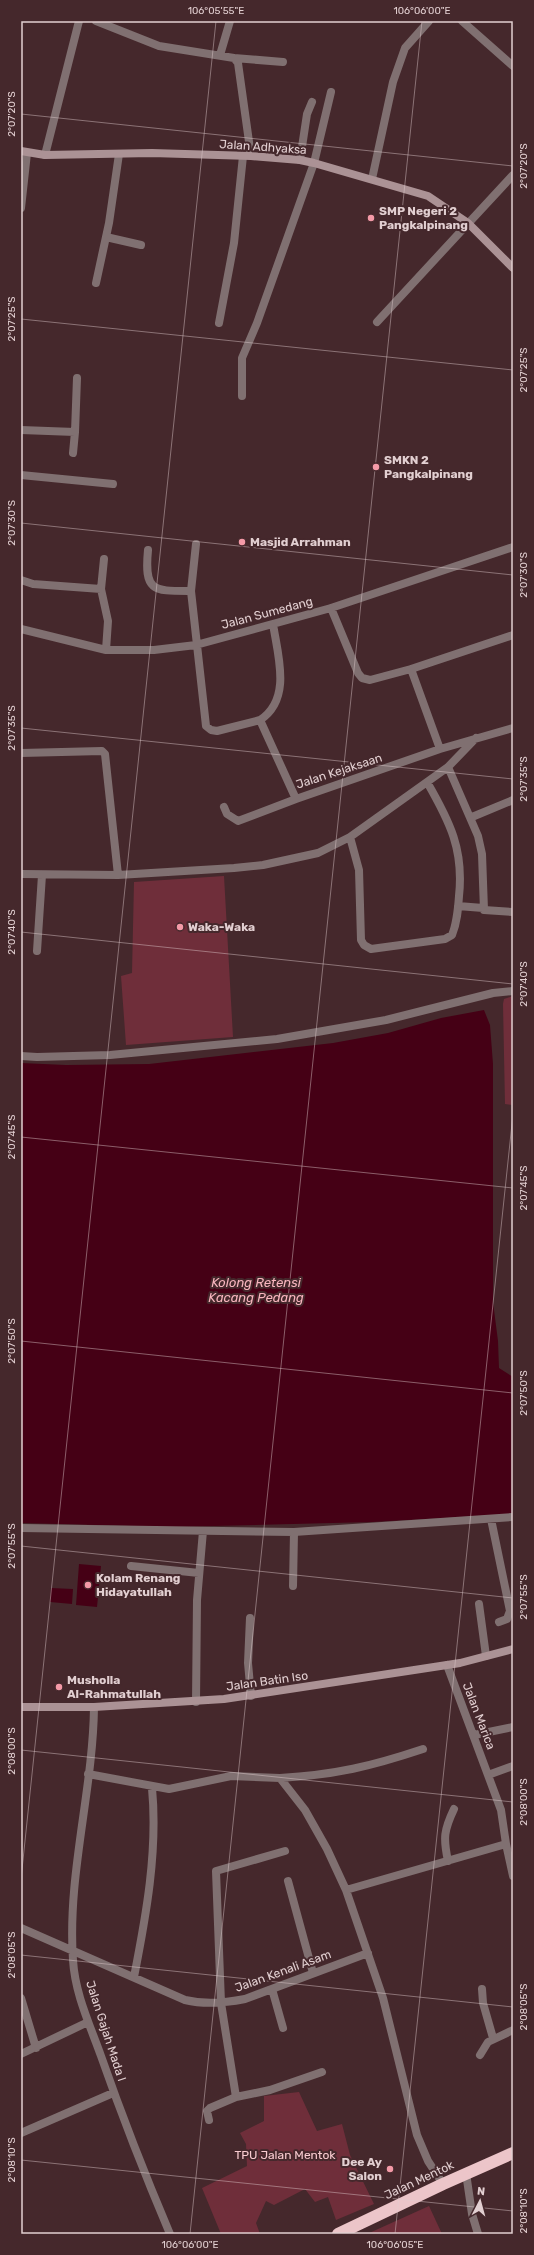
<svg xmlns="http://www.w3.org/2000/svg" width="534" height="2255" font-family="Rubik,sans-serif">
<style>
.green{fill:#6f2e3a}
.water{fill:#450015}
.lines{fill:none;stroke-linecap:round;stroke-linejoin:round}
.street{stroke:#807071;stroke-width:8}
.secondary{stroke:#ab9295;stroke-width:8}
.highway{stroke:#ecc5c9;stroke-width:12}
.ticks{fill:none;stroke:#e2cfd1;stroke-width:1;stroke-opacity:0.45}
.poi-dot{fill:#f49aa7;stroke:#45282c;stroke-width:1.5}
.labels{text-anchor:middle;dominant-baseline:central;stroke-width:4;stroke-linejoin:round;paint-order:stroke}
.street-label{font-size:12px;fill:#e2cfd1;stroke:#45282c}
.poi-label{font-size:12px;font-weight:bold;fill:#e2cfd1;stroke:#45282c;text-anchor:start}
.park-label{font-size:12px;fill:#f9cbd0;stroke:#45282c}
.water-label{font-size:13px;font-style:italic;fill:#f8b5be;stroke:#45282c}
.neatline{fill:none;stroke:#e2cfd1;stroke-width:1.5}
.ticks-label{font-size:10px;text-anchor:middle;fill:#e2cfd1}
</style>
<rect width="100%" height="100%" fill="#45282c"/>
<path class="green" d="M 224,876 L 233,1037 L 126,1045 L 121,976 L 132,973 L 134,882 Z
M 513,996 L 513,1105 L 505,1104 L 503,1004 L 504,999 Z
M 299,2092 L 317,2131 L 342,2124 L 350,2155 L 374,2204 L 336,2220 L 328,2197 L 315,2202 L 305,2189 L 274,2205 L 266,2201 L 256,2223 L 260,2234 L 221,2234 L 202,2188 L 247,2166 L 246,2144 L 240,2133 L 264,2121 L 264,2096 Z
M 429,2206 L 442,2234 L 367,2234 Z"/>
<path class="water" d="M 484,1010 L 490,1025 L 493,1064 L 493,1302 L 498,1341 L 499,1368 L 513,1377 L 513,1514 L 372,1522 L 172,1527 L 21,1523 L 21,1063 L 66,1065 L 149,1064 L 333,1043 L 388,1033 L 441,1018 Z
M 79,1564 L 101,1566 L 97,1607 L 76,1605 Z
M 51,1588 L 73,1589 L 72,1604 L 50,1602 Z"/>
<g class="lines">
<path class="street" d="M 96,21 L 159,46 L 234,58 L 238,63 L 251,156
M 462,21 L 513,66
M 220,55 L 230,21
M 234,58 L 283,62
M 45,155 L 79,21
M 300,160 L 307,114 L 312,102
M 372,179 L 393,82 L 405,48 L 429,21
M 21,208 L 27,153
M 106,237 L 141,245
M 96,283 L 109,223 L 119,154
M 377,322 L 513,175
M 219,323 L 234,243 L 243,156
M 242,396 L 242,358 L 257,323 L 314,163 L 331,92
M 21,430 L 75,432 L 77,378
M 73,453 L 75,432
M 21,475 L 113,484
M 196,544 L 191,591 L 206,726 L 211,730 L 217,731 L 260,720 L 296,799 L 440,749 L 513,728
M 148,550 C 144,592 153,591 191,591
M 21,580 L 33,584 L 101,589 L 108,621 L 106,650
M 101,589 L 104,559
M 331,608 L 358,673 L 362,678 L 370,680 L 411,669 L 513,635
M 21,629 L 106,650 L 154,650 L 196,645 L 331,608 L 513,547
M 411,669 L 440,749
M 260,720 C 292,699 278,656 273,624
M 21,753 L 102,751 L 105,754 L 118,875
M 448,767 L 478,836 L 482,854 L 484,910 L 513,912
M 224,807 L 227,814 L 238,821 L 296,799
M 472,817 L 513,800
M 350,837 L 359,870 L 361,940 L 364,945 L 371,949 L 445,939 L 452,935 C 457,923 458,910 459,896 C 464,850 450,822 427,782
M 21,874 L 118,875 L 234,868 L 263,865 L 318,853 L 350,837 L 448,767 L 476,738
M 458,906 L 483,908
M 37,951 L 42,875
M 21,1056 L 37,1057 L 110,1055 L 277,1039 L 386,1020 L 493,993 L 513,991
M 491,1519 L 510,1611 L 507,1619 L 499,1622
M 21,1528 L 294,1532 L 513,1517
M 131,1566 L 199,1573
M 293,1586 L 294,1532
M 479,1604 L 486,1656
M 250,1618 L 248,1663 L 251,1696
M 196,1702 L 197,1600 L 203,1531
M 94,1707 C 93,1791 67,1875 73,1960 C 75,1994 90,2025 101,2056 C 122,2116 145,2175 170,2234
M 474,1735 L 513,1727
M 88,1774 L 169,1789 L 231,1776 L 280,1778 L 305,1810 L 327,1849 L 346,1890 L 383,1998 L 417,2135 L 428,2161 L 443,2184
M 488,1775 L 513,1766
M 280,1778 C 335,1775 372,1766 423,1749
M 506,1844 L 513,1876
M 448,1861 C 443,1838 444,1830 454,1809
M 288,1881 L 313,1973
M 346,1890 L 506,1844 L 501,1810 L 447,1665
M 21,1928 L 185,2000 C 206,2005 225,2003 245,1999 L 368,1953
M 134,1977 C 146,1916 158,1851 152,1788
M 272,1989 L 283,2028
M 482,1989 L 483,2003 L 493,2038
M 21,1998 L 36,2048
M 21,2054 L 88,2022
M 480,2055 L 488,2042 L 513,2030
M 236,2097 L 270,2090 L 322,2072
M 209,2120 L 207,2111 L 210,2108 L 236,2097 L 221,2003 L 216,1871 L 285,1851
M 21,2133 L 113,2093
M 466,2173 L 472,2214 L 478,2234"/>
<path class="secondary" d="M 21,151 L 45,155 L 152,153 L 251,156 L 300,160 L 314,163 L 428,196 L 468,223 L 513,268
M 21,1707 L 94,1707 L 224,1699 L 460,1663 L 513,1649"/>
<path class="highway" d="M 338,2234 L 443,2184 L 513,2153"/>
</g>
<path class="ticks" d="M 21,114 L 513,166M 21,319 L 513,370M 21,523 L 513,575M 21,728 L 513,779M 21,932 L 513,984M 21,1137 L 513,1188M 21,1341 L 513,1393M 21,1546 L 513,1598M 21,1750 L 513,1802M 21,1879 L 216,21M 21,1955 L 513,2007M 21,2160 L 513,2211M 190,2234 L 422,21M 395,2234 L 513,1114"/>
<g class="poi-dot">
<circle cx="371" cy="218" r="4"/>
<circle cx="376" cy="467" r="4"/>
<circle cx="242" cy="542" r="4"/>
<circle cx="180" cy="927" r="4"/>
<circle cx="88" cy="1585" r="4"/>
<circle cx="59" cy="1687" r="4"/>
<circle cx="390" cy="2169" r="4"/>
</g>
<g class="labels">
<g class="street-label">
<text transform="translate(263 147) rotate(4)">Jalan Adhyaksa</text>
<text transform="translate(267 613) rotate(-15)">Jalan Sumedang</text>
<text transform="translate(339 771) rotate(-18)">Jalan Kejaksaan</text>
<text transform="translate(267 1681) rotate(-8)">Jalan Batin Iso</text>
<text transform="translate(479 1716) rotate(69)">Jalan Marica</text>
<text transform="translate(283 1971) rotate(-20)">Jalan Kenali Asam</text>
<text transform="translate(106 2031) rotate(72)">Jalan Gajah Mada I</text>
<text transform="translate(419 2180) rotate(-25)">Jalan Mentok</text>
</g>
<g class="poi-label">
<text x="379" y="211">SMP Negeri 2<tspan x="379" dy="14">Pangkalpinang</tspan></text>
<text x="384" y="460">SMKN 2<tspan x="384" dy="14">Pangkalpinang</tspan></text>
<text x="250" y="542">Masjid Arrahman</text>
<text x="188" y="927">Waka-Waka</text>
<text x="96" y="1578">Kolam Renang<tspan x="96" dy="14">Hidayatullah</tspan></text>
<text x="67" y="1680">Musholla<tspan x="67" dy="14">Al-Rahmatullah</tspan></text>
<text x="382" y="2162" text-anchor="end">Dee Ay<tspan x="382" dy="14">Salon</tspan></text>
</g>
<g class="park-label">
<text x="285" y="2155">TPU Jalan Mentok</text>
</g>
<g class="water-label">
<text x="256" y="1282">Kolong Retensi<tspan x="256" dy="15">Kacang Pedang</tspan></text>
</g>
</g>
<rect width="534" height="2255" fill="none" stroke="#45282c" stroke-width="44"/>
<g transform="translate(480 2201) rotate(6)" stroke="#45282c" stroke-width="3" paint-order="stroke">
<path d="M0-3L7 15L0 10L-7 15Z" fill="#e2cfd1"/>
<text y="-6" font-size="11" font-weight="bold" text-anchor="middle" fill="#e2cfd1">N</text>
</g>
<rect x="22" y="22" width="490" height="2211" class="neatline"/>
<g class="ticks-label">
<text x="216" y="14">106°05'55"E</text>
<text x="422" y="14">106°06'00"E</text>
<text transform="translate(11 114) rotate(-90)" y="4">2°07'20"S</text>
<text transform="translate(523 166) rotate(-90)" y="4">2°07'20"S</text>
<text transform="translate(11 319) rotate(-90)" y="4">2°07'25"S</text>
<text transform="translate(523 370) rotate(-90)" y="4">2°07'25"S</text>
<text transform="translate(11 523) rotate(-90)" y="4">2°07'30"S</text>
<text transform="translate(523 575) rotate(-90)" y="4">2°07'30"S</text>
<text transform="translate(11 728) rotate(-90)" y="4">2°07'35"S</text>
<text transform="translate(523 779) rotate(-90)" y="4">2°07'35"S</text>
<text transform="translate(11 932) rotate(-90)" y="4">2°07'40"S</text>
<text transform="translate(523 984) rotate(-90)" y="4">2°07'40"S</text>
<text transform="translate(11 1137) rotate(-90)" y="4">2°07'45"S</text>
<text transform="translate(523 1188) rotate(-90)" y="4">2°07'45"S</text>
<text transform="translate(11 1341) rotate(-90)" y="4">2°07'50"S</text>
<text transform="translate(523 1393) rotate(-90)" y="4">2°07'50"S</text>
<text transform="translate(11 1546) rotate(-90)" y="4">2°07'55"S</text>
<text transform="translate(523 1597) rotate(-90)" y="4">2°07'55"S</text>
<text transform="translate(11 1751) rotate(-90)" y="4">2°08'00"S</text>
<text transform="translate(523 1802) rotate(-90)" y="4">2°08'00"S</text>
<text transform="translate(11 1955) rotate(-90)" y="4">2°08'05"S</text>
<text transform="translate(523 2007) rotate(-90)" y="4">2°08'05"S</text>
<text transform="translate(11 2160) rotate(-90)" y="4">2°08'10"S</text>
<text transform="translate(523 2211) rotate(-90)" y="4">2°08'10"S</text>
<text x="190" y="2248">106°06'00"E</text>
<text x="395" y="2248">106°06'05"E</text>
</g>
</svg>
